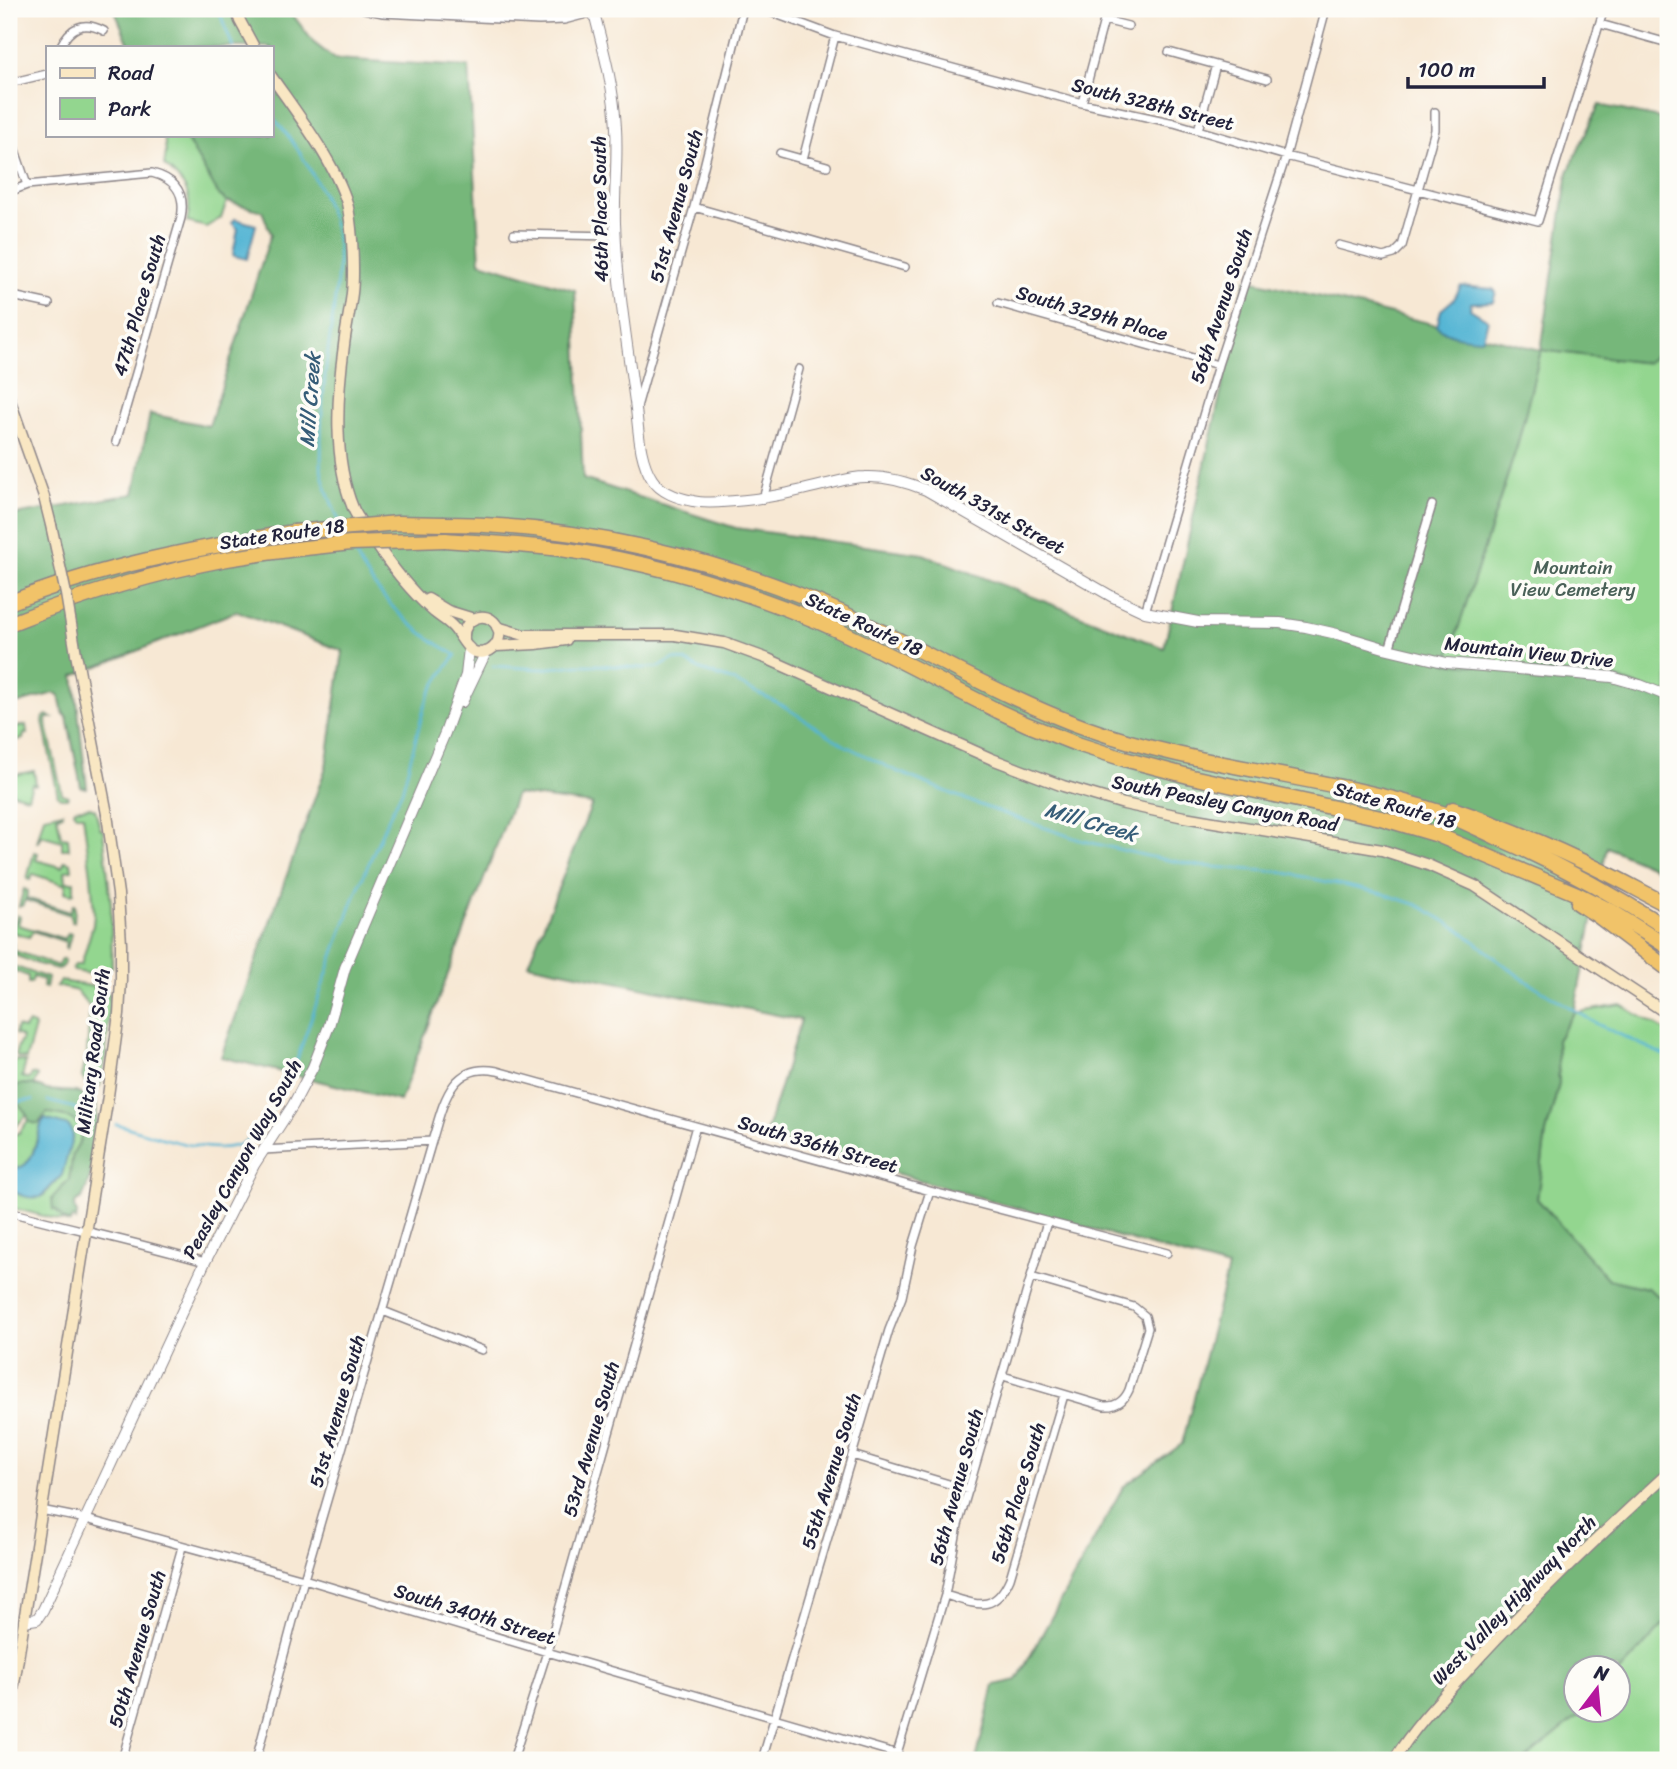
<svg xmlns="http://www.w3.org/2000/svg" width="1677" height="1769" font-family="Sriracha,sans-serif">
<style>
.green{fill:#93d68f;stroke:#5a7c65;stroke-width:2;fill-rule:evenodd}
.forest{fill:#76b77a;stroke:#4c6c5a;stroke-width:2}
.water{fill:#55b5d4;stroke:#3c6c88;stroke-width:2}
.lines{fill:none;stroke-linecap:round;stroke-linejoin:round}
.stream{stroke:#55b5d4;stroke-width:2.5}
.minor-casing{stroke:#8c8588;stroke-width:10}
.tertiary-casing{stroke:#8c8588;stroke-width:12}
.secondary-casing{stroke:#8c8588;stroke-width:13}
.motorway-casing{stroke:#8c8588;stroke-width:17}
.minor{stroke:#fff;stroke-width:7}
.tertiary{stroke:#fff;stroke-width:10}
.secondary{stroke:#f9e7c3;stroke-width:10}
.motorway{stroke:#f1c369;stroke-width:14}
.secondary-bridge-casing{stroke:#8c8588;stroke-width:13;stroke-linecap:butt}
.motorway-bridge-casing{stroke:#8c8588;stroke-width:17;stroke-linecap:butt}
.secondary-bridge{stroke:#f9e7c3;stroke-width:10}
.motorway-bridge{stroke:#f1c369;stroke-width:14}
.labels{text-anchor:middle;dominant-baseline:central;stroke-width:7;stroke-linejoin:round;paint-order:stroke}
.street-label{font-size:19px;fill:#22223b;stroke:#fdfcf7}
.park-label{font-size:19px;fill:#4a6158;stroke:#fdfcf7}
.water-label{font-size:21px;font-style:italic;fill:#365d78;stroke:#fdfcf7}
</style>
<rect width="100%" height="100%" fill="#fdfcf7"/>
<filter id="ink" filterUnits="userSpaceOnUse"><feTurbulence type="fractalNoise" baseFrequency=".0143" numOctaves="2"/><feDisplacementMap in="SourceGraphic" scale="14" xChannelSelector="R" yChannelSelector="G"/><feConvolveMatrix kernelMatrix="1 2 1 2 8 2 1 2 1" color-interpolation-filters="sRGB"/></filter>
<filter id="wash" filterUnits="userSpaceOnUse"><feTurbulence type="fractalNoise" baseFrequency=".00686" numOctaves="4" result="noise"/><feDisplacementMap in="SourceGraphic" scale="28" xChannelSelector="R" yChannelSelector="G"/><feGaussianBlur stdDeviation="1.57" result="paint"/><feColorMatrix in="noise" values="0 0 0 0 0 0 0 0 0 0 0 0 0 0 0 0 0 1.4 0 .05"/><feComposite in="paint" operator="in"/></filter>
<g filter="url(#wash)">
<rect width="100%" height="100%" fill="#f7e8d4"/>
<path class="green" d="M 164,135 L 184,135 L 219,195 L 227,201 L 221,218 L 206,227 L 187,222 C 194,194 184,182 164,165 L 166,153 Z
M 1668,345 L 1668,696 L 1447,663 L 1518,443 L 1541,350 L 1647,363 Z
M 47,715 L 52,718 L 47,718 L 46,721 L 62,794 L 68,796 L 67,798 L 61,798 L 58,796 L 43,721 L 44,717 Z
M 26,725 L 27,734 L 24,734 L 23,739 L 15,740 L 13,746 L 9,747 L 9,736 L 15,727 Z
M 34,771 L 36,785 L 32,784 L 28,797 L 12,793 L 12,790 L 9,789 L 9,776 Z
M 90,807 L 95,809 L 100,828 L 103,830 L 111,904 L 112,966 C 101,979 89,973 74,971 L 72,969 L 75,965 L 81,965 L 93,925 L 94,913 L 91,875 L 83,815 L 76,815 L 74,811 L 75,809 Z
M 63,812 L 63,814 L 57,816 L 61,837 L 68,838 L 69,849 L 62,849 L 62,841 L 41,835 L 39,842 L 37,842 L 44,816 Z
M 34,852 L 38,853 L 36,860 L 62,867 L 65,861 L 71,863 L 72,870 L 65,871 L 66,882 L 74,882 L 74,893 L 71,894 L 65,892 L 66,885 L 33,874 L 30,880 L 27,879 Z
M 24,889 L 28,891 L 26,898 L 70,912 L 73,905 L 75,905 L 74,922 L 71,922 L 71,915 L 25,900 L 22,906 L 19,906 Z
M 17,915 L 20,917 L 18,925 L 65,939 L 68,933 L 71,934 L 67,949 L 65,947 L 66,942 L 33,931 L 29,937 L 12,932 Z
M 9,942 L 13,944 L 12,950 L 58,966 L 61,959 L 64,959 C 65,963 62,968 58,969 L 38,964 L 9,953 Z
M 9,965 L 48,978 L 46,988 L 43,987 L 44,980 L 33,977 L 31,983 L 28,983 L 28,976 L 9,969 Z
M 61,981 L 102,988 L 109,993 L 110,1004 L 105,1062 L 100,1086 L 86,1083 L 82,1077 L 87,1054 L 90,1007 L 77,991 L 56,986 Z
M 1621,1005 L 1668,1032 L 1668,1303 L 1647,1288 L 1608,1280 L 1537,1199 L 1546,1133 L 1559,1084 L 1557,1040 L 1574,1013 Z
M 28,1023 L 34,1025 L 35,1027 L 26,1059 L 17,1057 C 14,1050 20,1044 22,1038 L 20,1036 L 15,1034 L 17,1027 L 24,1029 Z
M 16,1060 L 26,1062 L 22,1077 L 30,1079 L 32,1074 L 38,1076 L 34,1085 L 24,1084 L 17,1103 L 22,1106 L 28,1114 L 16,1126 L 9,1128 C 9,1106 4,1077 16,1060 Z
M 47,1112 L 72,1118 L 82,1129 L 80,1141 L 73,1153 L 69,1180 L 61,1187 L 56,1210 L 62,1218 L 70,1223 L 9,1207 L 9,1136 L 19,1133 L 29,1119 L 30,1122 L 38,1124 ZM 45,1119 L 62,1175 L 43,1196 L 10,1181 L 14,1168 L 24,1167 L 32,1155 L 42,1122 Z
M 1668,1620 L 1668,1760 L 1524,1760 L 1586,1710 L 1618,1710 L 1618,1674 Z"/>
<path class="forest" d="M 114,9 L 290,9 L 293,15 L 314,43 L 335,59 L 469,67 L 480,262 L 575,290 L 583,479 L 736,528 L 923,554 L 1164,648 L 1246,279 L 1541,350 L 1568,172 L 1599,105 L 1668,120 L 1668,345 L 1647,363 L 1541,350 L 1518,443 L 1447,663 L 1612,677 L 1668,696 L 1668,874 L 1607,847 L 1574,1013 L 1557,1040 L 1559,1084 L 1546,1133 L 1537,1199 L 1608,1279 L 1647,1288 L 1668,1303 L 1668,1620 L 1618,1674 L 1618,1668 L 1576,1668 L 1576,1710 L 1586,1710 L 1524,1760 L 976,1760 L 994,1685 L 1017,1680 L 1123,1487 L 1182,1444 L 1228,1268 L 765,1136 L 801,1020 L 528,964 L 592,804 L 516,794 L 400,1101 L 221,1057 L 326,767 L 343,651 L 237,611 L 74,676 L 87,788 L 81,787 L 67,717 L 63,713 L 59,695 L 54,693 L 9,706 L 9,516 L 134,494 L 150,414 L 209,426 L 271,234 L 262,211 L 227,201 L 219,195 L 184,135 L 271,135 L 271,47 L 130,47 Z
M 24,1084 L 34,1085 L 47,1090 L 76,1092 L 96,1103 C 99,1130 94,1175 82,1199 L 76,1202 L 74,1208 L 77,1213 L 76,1221 L 72,1218 L 70,1223 L 62,1218 L 56,1210 L 53,1210 L 52,1198 L 69,1180 L 73,1153 L 80,1141 L 82,1129 C 73,1117 61,1114 47,1113 L 38,1124 L 29,1122 C 27,1109 18,1106 12,1096 L 15,1086 Z"/>
<path class="water" d="M 235,219 L 256,225 L 247,259 L 234,256 L 233,254 L 238,229 L 232,223 Z
M 1461,286 L 1493,289 L 1496,292 L 1493,302 L 1471,303 L 1470,309 L 1488,320 L 1483,338 L 1481,339 C 1466,338 1448,337 1437,326 L 1441,310 L 1454,299 Z
M 45,1119 L 69,1126 L 73,1135 L 62,1175 L 41,1197 C 30,1199 17,1196 9,1187 L 11,1172 L 14,1168 C 34,1170 37,1137 42,1122 Z"/>
<g class="lines">
<path class="stream" d="M 218,9 L 233,47
M 271,115 C 299,146 325,190 335,230 C 342,257 336,287 333,315 C 327,357 321,399 321,442 C 322,452 320,464 322,474 C 326,491 333,507 340,523
M 493,666 L 541,669 L 577,665 L 598,665 L 644,668 L 660,667 L 674,659 L 685,661 L 701,670 L 731,680 L 782,705 L 844,745 L 896,771 L 977,804 L 1080,840 L 1147,856 L 1200,866 L 1281,872 L 1384,894 L 1418,905 L 1460,930 L 1520,977 L 1597,1024 L 1668,1057
M 293,1071 L 335,950 L 355,896 L 386,823 L 402,791 L 424,708 C 431,688 443,672 456,655 C 412,631 373,594 352,548
M 48,1101 L 71,1107 L 93,1115
M 9,1105 L 22,1101 L 33,1100
M 116,1124 C 146,1132 216,1160 244,1142 C 256,1135 264,1120 273,1109"/>
</g>
</g>
<g filter="url(#ink)">
<g class="lines">
<defs>
<path id="minor" d="M 364,9 L 383,13 L 539,21 L 564,20 L 594,12
M 762,9 L 835,36 L 1082,103 L 1174,123 L 1286,156 L 1538,221 L 1604,9
M 1104,20 L 1128,26
M 1600,24 L 1668,43
M 60,47 C 70,27 83,20 104,31
M 1169,52 L 1267,79
M 9,83 L 47,74
M 1082,103 L 1107,9
M 1198,130 L 1216,65
M 13,144 L 27,185
M 780,153 L 827,166
M 803,159 L 835,36
M 9,192 L 27,185 L 152,173 C 175,179 186,193 181,218 L 116,442
M 694,207 L 905,267
M 514,234 L 615,236
M 1339,245 L 1383,257 L 1394,254 L 1402,246 L 1435,130 L 1435,112
M 9,299 L 17,297 L 49,304
M 998,303 L 1218,365
M 637,407 L 694,207 L 743,9
M 763,499 L 799,369
M 1145,612 L 1218,365 L 1286,156 L 1326,9
M 1389,650 L 1432,505
M 263,1150 L 432,1141
M 9,1212 C 74,1229 140,1243 205,1262
M 383,1311 L 482,1350
M 1003,1376 L 1104,1406 C 1116,1407 1124,1401 1129,1390 L 1148,1328 L 1145,1316 L 1134,1307 L 1031,1277
M 852,1455 L 969,1490
M 41,1510 L 86,1519 L 304,1579 L 547,1652 L 898,1754
M 945,1595 C 976,1604 994,1615 1010,1578 L 1064,1395
M 122,1760 L 182,1547
M 256,1760 L 304,1579 L 432,1141 C 443,1106 449,1062 497,1071 L 930,1191 L 1167,1253
M 513,1760 L 547,1652 L 696,1126
M 762,1760 L 889,1330 L 902,1297 L 913,1246 L 930,1191
M 895,1760 L 945,1595 L 958,1525 L 1047,1222"/>
<path id="tertiary" d="M 593,9 C 603,48 614,87 616,128 C 618,160 614,192 615,223 C 617,284 627,343 635,402 C 639,427 638,457 652,479 C 661,493 678,498 693,501 C 706,504 721,502 735,501 C 765,499 794,492 823,485 C 837,482 851,477 865,477 C 887,476 907,482 926,490 L 1111,596 L 1145,612 L 1198,622 L 1280,623 L 1306,627 L 1337,634 L 1384,648 L 1447,663 L 1612,677 L 1640,685 L 1668,696
M 462,702 L 486,652
M 24,1621 L 37,1619 L 43,1610 L 205,1262 L 254,1165 L 293,1105 L 313,1067 L 329,1026 L 345,968 L 445,733 L 466,675 L 469,648"/>
<path id="secondary" d="M 236,9 L 240,21 L 254,47
M 271,76 C 296,112 334,161 347,203 C 350,215 351,228 352,240 C 353,257 354,276 352,293 C 350,311 346,328 344,345 C 337,397 333,459 353,508 C 356,516 362,523 367,530 C 386,560 408,589 434,612 C 440,617 446,620 451,625 C 459,632 463,644 471,650 C 478,655 489,653 495,646 C 498,642 500,637 499,632 C 494,608 461,614 464,640
M 9,398 L 44,497 L 51,525
M 428,599 L 448,611 L 474,619
M 497,627 L 524,635 L 675,635 L 724,643 L 768,659 L 992,759 L 1063,786 L 1124,804 L 1184,817 L 1382,850 L 1428,865 L 1475,886 L 1668,1014
M 496,646 L 536,644 L 566,640
M 9,1715 L 108,1096 L 119,1014 L 121,980 L 121,944 L 118,894 L 107,814 L 76,654
M 1394,1760 C 1413,1728 1440,1700 1465,1673 C 1529,1602 1598,1537 1668,1473"/>
<path id="motorway" d="M 444,524 C 575,524 718,558 838,611 C 921,648 1000,697 1086,728 C 1201,769 1325,775 1442,813 C 1460,819 1478,829 1496,837 C 1556,863 1613,894 1668,929
M 445,540 C 486,543 527,545 567,550 C 653,563 738,588 817,621 C 879,648 938,681 998,711 L 1026,724 L 1074,743 L 1124,759 L 1192,777 L 1381,818 L 1435,834 L 1577,894 L 1611,911 L 1668,947
M 9,603 C 100,566 197,548 294,532
M 9,624 C 79,596 152,573 227,559 C 250,555 273,552 296,549
M 1453,809 C 1505,827 1557,848 1606,873 C 1627,883 1647,895 1668,905
M 1578,903 L 1598,916 L 1668,969"/>
</defs>
<use href="#minor" class="minor-casing"/>
<use href="#tertiary" class="tertiary-casing"/>
<use href="#secondary" class="secondary-casing"/>
<use href="#motorway" class="motorway-casing"/>
<use href="#minor" class="minor"/>
<use href="#tertiary" class="tertiary"/>
<use href="#secondary" class="secondary"/>
<use href="#motorway" class="motorway"/>
<defs>
<path id="secondary-bridge" d="M 51,525 L 66,594 L 76,654"/>
<path id="motorway-bridge" d="M 294,532 L 398,523 L 444,524
M 296,549 L 351,543 L 445,540"/>
</defs>
<use href="#secondary-bridge" class="secondary-bridge-casing"/>
<use href="#motorway-bridge" class="motorway-bridge-casing"/>
<use href="#secondary-bridge" class="secondary-bridge"/>
<use href="#motorway-bridge" class="motorway-bridge"/>
</g>
</g>
<g class="labels">
<g class="street-label">
<text transform="translate(1153 104) rotate(14)">South 328th Street</text>
<text transform="translate(676 206) rotate(-75)">51st Avenue South</text>
<text transform="translate(600 209) rotate(-91)">46th Place South</text>
<text transform="translate(139 305) rotate(-74)">47th Place South</text>
<text transform="translate(1221 306) rotate(-72)">56th Avenue South</text>
<text transform="translate(1092 313) rotate(16)">South 329th Place</text>
<text transform="translate(993 510) rotate(29)">South 331st Street</text>
<text transform="translate(282 534) rotate(-8)">State Route 18</text>
<text transform="translate(864 624) rotate(25)">State Route 18</text>
<text transform="translate(1529 652) rotate(6)">Mountain View Drive</text>
<text transform="translate(1225 803) rotate(11)">South Peasley Canyon Road</text>
<text transform="translate(1395 805) rotate(16)">State Route 18</text>
<text transform="translate(93 1051) rotate(-83)">Military Road South</text>
<text transform="translate(818 1144) rotate(16)">South 336th Street</text>
<text transform="translate(242 1159) rotate(-61)">Peasley Canyon Way South</text>
<text transform="translate(337 1411) rotate(-74)">51st Avenue South</text>
<text transform="translate(591 1439) rotate(-74)">53rd Avenue South</text>
<text transform="translate(831 1471) rotate(-73)">55th Avenue South</text>
<text transform="translate(956 1487) rotate(-75)">56th Avenue South</text>
<text transform="translate(1018 1493) rotate(-73)">56th Place South</text>
<text transform="translate(1514 1600) rotate(-46)">West Valley Highway North</text>
<text transform="translate(475 1614) rotate(17)">South 340th Street</text>
<text transform="translate(137 1649) rotate(-74)">50th Avenue South</text>
</g>
<g class="park-label">
<text x="1573" y="567">Mountain<tspan x="1573" dy="22">View Cemetery</tspan></text>
</g>
<g class="water-label">
<text transform="translate(310 400) rotate(-86)">Mill Creek</text>
<text transform="translate(1091 822) rotate(16)">Mill Creek</text>
</g>
</g>
<rect width="1677" height="1769" fill="none" stroke="#fdfcf7" stroke-width="35"/>
<rect x="46" y="46" width="228" height="91" fill="#fdfcf7" stroke="#a5a5ac" stroke-width="2"/>
<rect x="60" y="68" width="35" height="10" fill="#f9e7c3" stroke="#a5a5ac" stroke-width="2"/>
<text x="108" y="80" font-size="21" fill="#22223b">Road</text>
<rect x="60" y="98" width="35" height="21" fill="#93d68f" stroke="#a5a5ac" stroke-width="2"/>
<text x="108" y="116" font-size="21" fill="#22223b">Park</text>
<g transform="translate(1597 1689) rotate(16)"><circle r="33" fill="#fdfcf7" stroke="#a5a5ac" stroke-width="2"/>
<path d="M0-5L12 26L0 18L-12 26Z" fill="#b5179e"/>
<text y="-10" font-size="19" font-weight="bold" text-anchor="middle" fill="#22223b">N</text>
</g>
<path d="M1408 77v10h136v-10" fill="none" stroke="#22223b" stroke-width="3.5"/>
<text x="1418" y="77" font-size="21" fill="#22223b" stroke="#fdfcf7" stroke-width="5" paint-order="stroke">100 m</text>
</svg>
